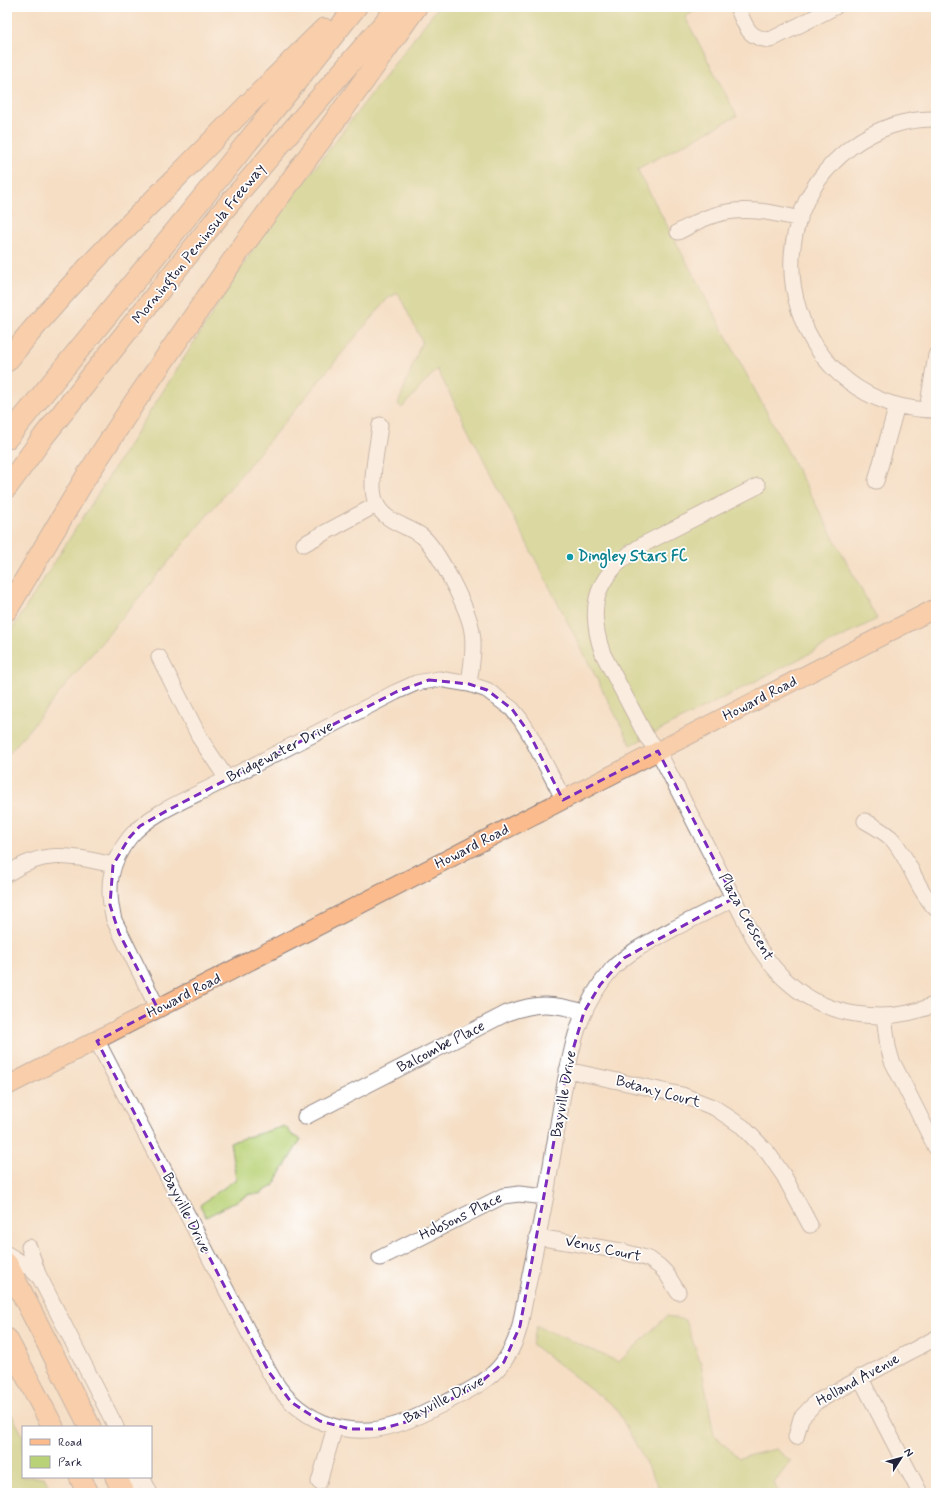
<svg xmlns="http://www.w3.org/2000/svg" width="943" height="1500" font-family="Mynerve,sans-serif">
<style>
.green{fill:#bad277;stroke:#6e7a59}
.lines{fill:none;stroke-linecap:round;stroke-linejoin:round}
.minor-casing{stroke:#8c8080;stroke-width:17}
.major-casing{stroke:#8c8080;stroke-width:20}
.highway-casing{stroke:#8c8080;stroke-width:23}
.minor{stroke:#fff;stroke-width:15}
.major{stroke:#fbbb8c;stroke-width:18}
.highway{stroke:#fbbb8c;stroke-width:21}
.marked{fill:none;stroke:#7b2cbf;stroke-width:3;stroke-dasharray:8 5;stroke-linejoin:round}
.culture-dot{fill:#0f9aa8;stroke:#fff;stroke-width:1.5}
.labels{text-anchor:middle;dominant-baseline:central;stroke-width:3.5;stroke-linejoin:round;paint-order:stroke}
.street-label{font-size:15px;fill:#22223b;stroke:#fff}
.culture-label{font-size:15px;font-weight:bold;fill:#0d838f;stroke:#fff;text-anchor:start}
</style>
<rect width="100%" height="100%" fill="#fff"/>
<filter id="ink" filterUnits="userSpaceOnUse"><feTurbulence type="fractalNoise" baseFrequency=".025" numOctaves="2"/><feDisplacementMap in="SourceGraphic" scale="8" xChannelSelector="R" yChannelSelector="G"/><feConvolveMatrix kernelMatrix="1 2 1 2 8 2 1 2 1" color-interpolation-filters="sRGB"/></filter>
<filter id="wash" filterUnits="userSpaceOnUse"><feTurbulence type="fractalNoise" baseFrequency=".012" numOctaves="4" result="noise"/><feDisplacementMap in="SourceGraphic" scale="16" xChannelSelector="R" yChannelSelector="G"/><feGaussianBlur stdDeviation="0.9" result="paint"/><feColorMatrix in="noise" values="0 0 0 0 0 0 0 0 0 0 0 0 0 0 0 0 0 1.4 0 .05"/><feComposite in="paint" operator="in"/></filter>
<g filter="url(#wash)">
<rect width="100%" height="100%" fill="#f5dec4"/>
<path class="green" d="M 438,7 L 701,7 L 685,17 L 737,116 L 637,169 L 877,619 L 631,745 L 437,369 L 402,408 L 398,404 L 422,341 L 398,293 L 388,298 L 7,756 L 7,637 L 257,243 Z
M 285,1126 L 292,1135 L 301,1139 L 273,1186 L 259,1194 L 250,1194 L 206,1217 L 200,1205 L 236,1179 L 230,1142 Z
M 667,1316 L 685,1320 L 701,1364 L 714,1435 L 739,1458 L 776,1449 L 791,1461 L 774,1483 L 779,1493 L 662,1493 L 616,1408 L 532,1344 L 537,1326 L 619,1362 Z
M 7,1406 L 23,1436 L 23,1477 L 44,1477 L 52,1493 L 7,1493 Z"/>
</g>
<g filter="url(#ink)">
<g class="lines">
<defs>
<path id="minor" d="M 737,7 C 746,26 747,38 770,40 L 835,7
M 936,119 C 906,118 875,129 851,147 C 740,232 795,410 936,410
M 678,232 C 690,226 702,218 715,215 C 743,206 772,212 800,219
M 927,410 L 936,355
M 380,425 C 378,445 368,485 376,503 C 384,522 406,525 422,536 C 437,548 470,612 472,632 C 475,649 471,667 469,684
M 876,481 L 897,405
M 758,486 L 644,544 C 598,572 585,603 603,654 L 646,736 L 658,751 L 759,948 C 768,961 777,973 789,983 C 828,1018 888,1025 936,1004
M 304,544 L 376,505
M 159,657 L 201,740 L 227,779
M 865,821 C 874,826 883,831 891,838 C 909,857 916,889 936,909
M 7,874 C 45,848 72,856 113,865
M 158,1009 L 114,920 C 106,888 109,863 130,837 C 150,813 188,799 215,785 C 275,754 336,723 396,692 L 416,683 L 439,679 L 469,684 L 487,690 L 512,709 L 521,720 L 529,733 L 564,800
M 884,1016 L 888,1047 L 892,1061 L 936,1148
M 97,1041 L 269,1372 C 294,1419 344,1441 395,1425 C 413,1420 429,1411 445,1403 C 484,1383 508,1371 520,1326 C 528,1282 538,1239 546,1195 C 551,1165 556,1136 561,1106 C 570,1054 576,1010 612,969 C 629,951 653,940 675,928 C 695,918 715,908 734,898
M 567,1070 L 682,1095 L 715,1108 L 743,1127 L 768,1153 L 784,1176 L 810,1225
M 305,1117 L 507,1013 C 538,1002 552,1003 584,1012
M 537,1237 L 621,1251 L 649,1259 L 659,1266 L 666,1273 L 678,1292
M 29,1247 L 38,1274 L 116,1427
M 7,1254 L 30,1268 L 39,1277
M 380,1258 L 503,1196 L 519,1194 L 546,1197
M 860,1377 L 920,1493
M 796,1437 L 801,1418 L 816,1402 L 936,1338
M 142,1477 L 150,1493
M 319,1482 L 335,1427
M 129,1493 L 137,1477"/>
<path id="major" d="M 7,1086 L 936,608"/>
<path id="highway" d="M 7,361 C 58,296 116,237 175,179 C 224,129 274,78 324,29
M 7,438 L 234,159 L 356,7
M 7,487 L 44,436 L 221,213 L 398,7
M 7,610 L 86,477 L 134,403 L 240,250 L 358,89 L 416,7
M 7,1264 L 90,1427
M 7,1339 L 53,1427
M 80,1477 L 88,1493
M 116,1477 L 124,1493"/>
</defs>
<use href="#minor" class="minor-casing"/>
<use href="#major" class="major-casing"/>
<use href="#highway" class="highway-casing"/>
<use href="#minor" class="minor"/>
<use href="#major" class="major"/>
<use href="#highway" class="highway"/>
</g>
</g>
<path d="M0 0H943V1500H0ZM 429,680 L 469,684 L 487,690 L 512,709 L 529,733 L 563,800 L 658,751 L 734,898 L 624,958 L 600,985 L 584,1012 L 567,1070 L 520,1326 L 504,1362 L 475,1387 L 406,1422 L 381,1429 L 350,1429 L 320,1421 L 291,1402 L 269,1372 L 97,1041 L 158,1009 L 119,933 L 110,905 L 113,865 L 129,838 L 140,826 L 168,810 L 396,692 Z" fill="#f5dec4" fill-opacity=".55" fill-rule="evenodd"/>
<path class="marked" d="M 429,680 L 469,684 L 487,690 L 512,709 L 529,733 L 563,800 L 658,751 L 734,898 L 624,958 L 600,985 L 584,1012 L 567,1070 L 520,1326 L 504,1362 L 475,1387 L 406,1422 L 381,1429 L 350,1429 L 320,1421 L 291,1402 L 269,1372 L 97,1041 L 158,1009 L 119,933 L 110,905 L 113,865 L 129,838 L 140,826 L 168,810 L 396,692 Z"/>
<circle class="culture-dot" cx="570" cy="557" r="4"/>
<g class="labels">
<g class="street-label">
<text transform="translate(199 244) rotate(-51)">Mornington Peninsula Freeway</text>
<text transform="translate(760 699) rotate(-27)">Howard Road</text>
<text transform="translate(280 752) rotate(-27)">Bridgewater Drive</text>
<text transform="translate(472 847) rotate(-27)">Howard Road</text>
<text transform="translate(746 917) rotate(61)">Plaza Crescent</text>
<text transform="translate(184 996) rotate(-27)">Howard Road</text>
<text transform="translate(441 1047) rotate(-27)">Balcombe Place</text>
<text transform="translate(658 1092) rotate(15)">Botany Court</text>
<text transform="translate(564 1094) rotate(-80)">Bayville Drive</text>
<text transform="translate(186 1213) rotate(63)">Bayville Drive</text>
<text transform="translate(461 1217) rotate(-26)">Hobsons Place</text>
<text transform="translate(603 1249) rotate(12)">Venus Court</text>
<text transform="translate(858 1380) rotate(-29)">Holland Avenue</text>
<text transform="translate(444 1400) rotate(-27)">Bayville Drive</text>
</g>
<g class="culture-label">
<text x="578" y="557">Dingley Stars FC</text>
</g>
</g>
<rect width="943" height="1500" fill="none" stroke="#fff" stroke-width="24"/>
<rect x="22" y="1426" width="130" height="52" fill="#ffffff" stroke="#a7a7b1"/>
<rect x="30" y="1439" width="20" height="6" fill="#fbbb8c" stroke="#a7a7b1"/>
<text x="58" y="1446" font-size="12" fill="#22223b">Road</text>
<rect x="30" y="1456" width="20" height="12" fill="#bad277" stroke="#a7a7b1"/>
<text x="58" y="1466" font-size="12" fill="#22223b">Park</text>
<g transform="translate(901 1458) rotate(54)" stroke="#ffffff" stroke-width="3" paint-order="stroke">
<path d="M0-3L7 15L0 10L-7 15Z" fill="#22223b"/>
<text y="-6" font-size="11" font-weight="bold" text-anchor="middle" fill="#22223b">N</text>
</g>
</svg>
